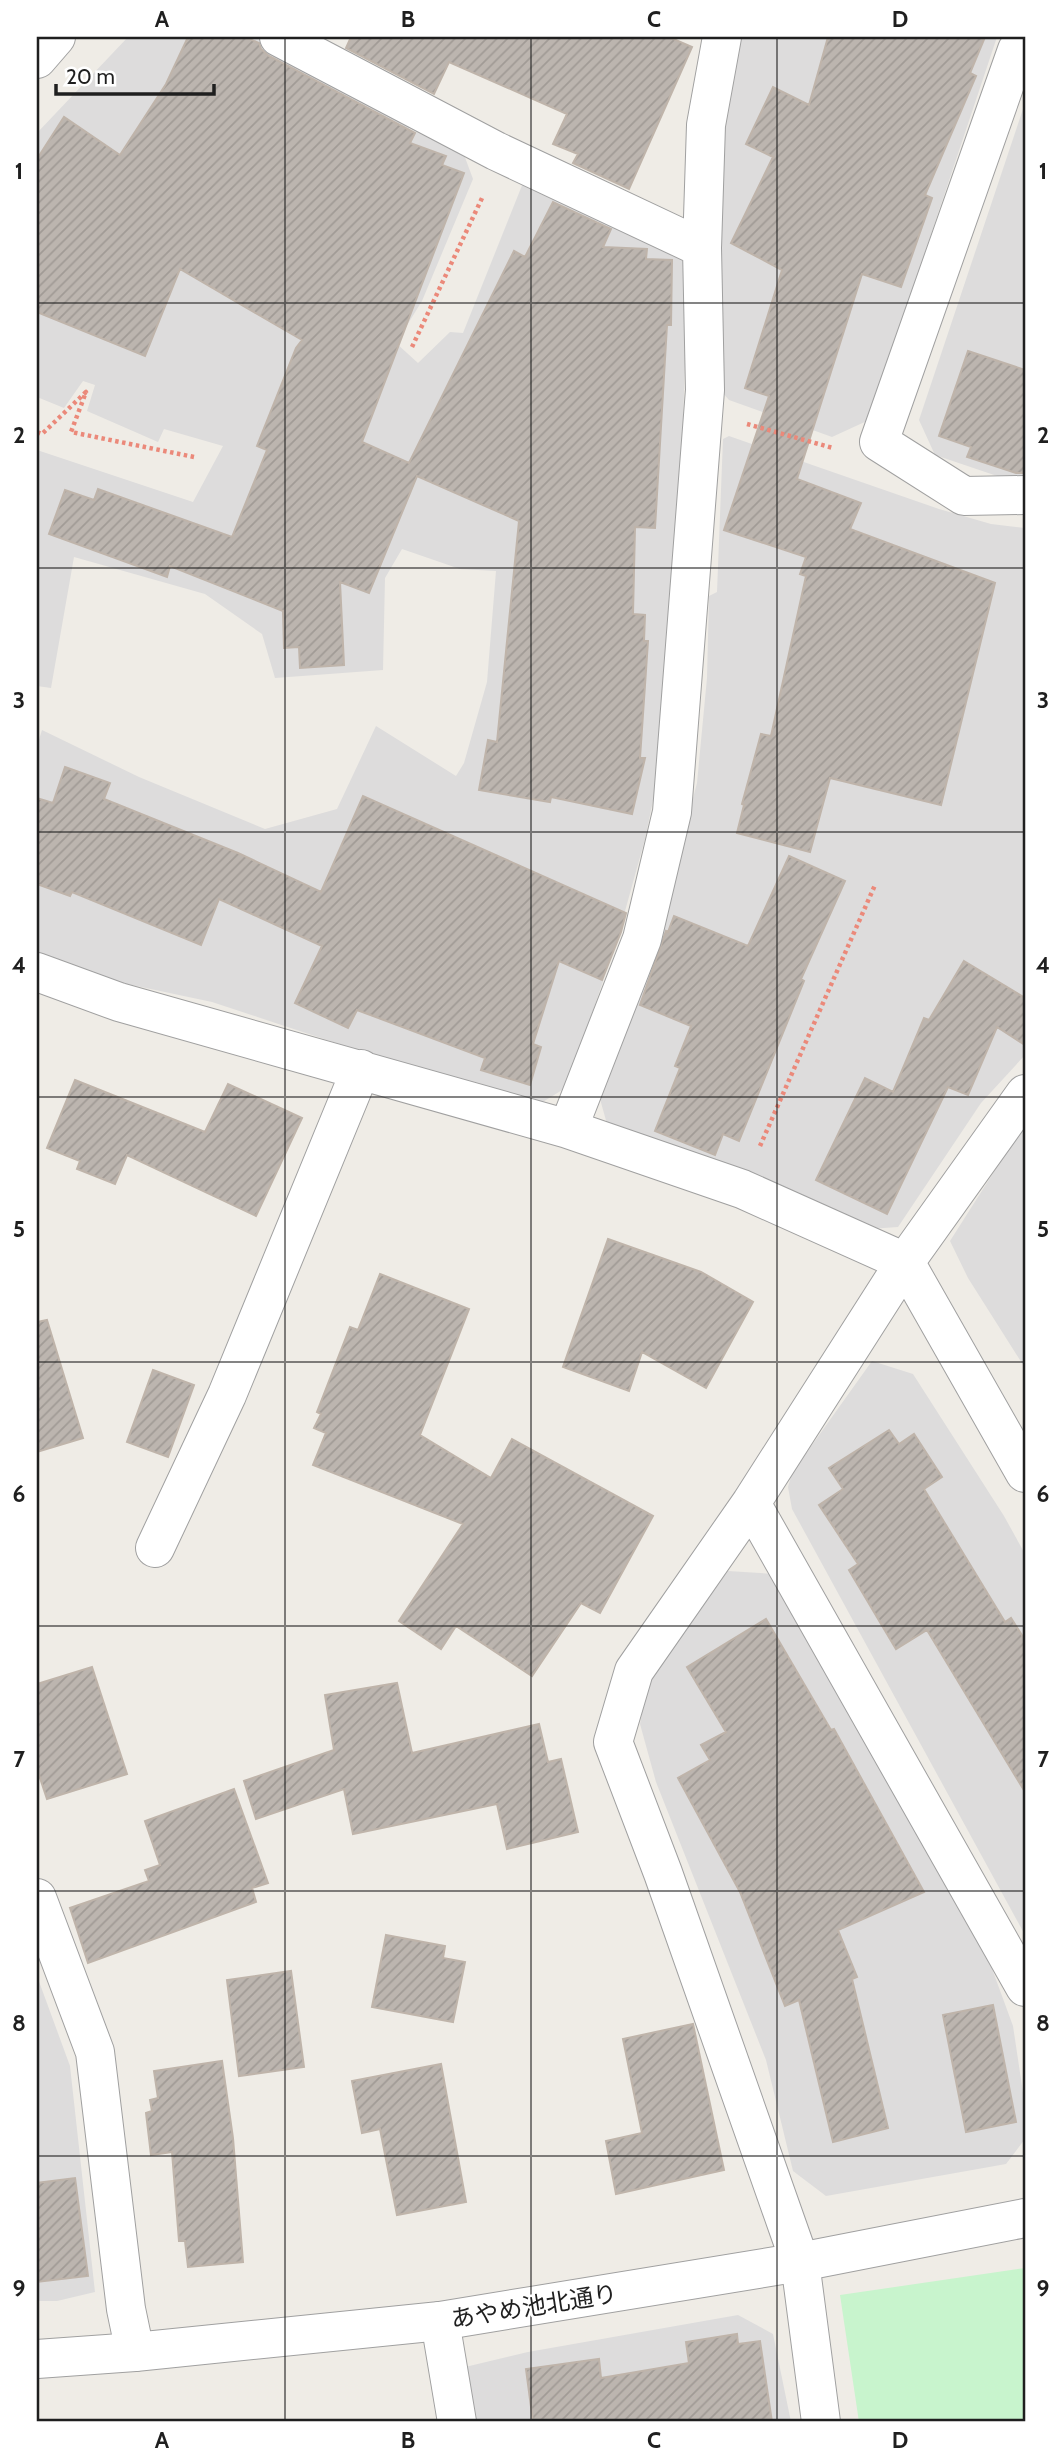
<svg xmlns="http://www.w3.org/2000/svg" width="1062" height="2459" font-family="Cabin,'Noto Sans JP',sans-serif">
<style>
.residential{fill:#dddcdc}
.park{fill:#c8f4cd}
.building{fill:url(#building-hatch);stroke:#bfb4aa;stroke-width:2}
.lines{fill:none;stroke-linecap:round;stroke-linejoin:round}
.minor-casing{stroke:#a0a0a0;stroke-width:40}
.tertiary-casing{stroke:#a0a0a0;stroke-width:40}
.path{stroke:#eb897a;stroke-width:4.5;stroke-dasharray:3.5 3.5;stroke-linecap:butt}
.minor{stroke:#fff;stroke-width:38}
.tertiary{stroke:#fff;stroke-width:38}
.grid{fill:none;stroke:#1f1f1f;stroke-width:2;stroke-opacity:0.55}
.labels{text-anchor:middle;dominant-baseline:central;stroke-width:5;stroke-linejoin:round;paint-order:stroke}
.street-label{font-size:24px;fill:#1f1f1f;stroke:#fff}
.neatline{fill:none;stroke:#1f1f1f;stroke-width:2.5}
.grid-label{font-size:23px;text-anchor:middle;font-weight:bold;fill:#1f1f1f}
</style>
<defs>
<pattern id="building-hatch" width="6" height="6" patternUnits="userSpaceOnUse" patternTransform="scale(1.75)"><rect width="6" height="6" fill="#bcb5af"/><path d="M-1 1l2-2M0 6l6-6M5 7l2-2" fill="none" stroke="#a19b96"/></pattern>
</defs>
<rect width="100%" height="100%" fill="#efece6"/>
<path class="residential" d="M 128,37 L 267,37 L 413,118 L 409,129 L 463,152 L 473,179 L 422,301 L 396,343 L 418,363 L 450,332 L 463,333 L 523,183 L 684,243 L 685,365 L 680,506 L 664,748 L 645,839 L 617,940 L 567,1087 L 533,1108 L 212,1002 L 113,981 L 37,954 L 37,746 L 42,730 L 139,777 L 265,829 L 337,809 L 376,726 L 456,776 L 464,763 L 487,682 L 496,571 L 460,569 L 402,549 L 385,578 L 383,670 L 275,678 L 262,634 L 205,594 L 74,557 L 51,688 L 37,686 L 37,450 L 193,502 L 223,446 L 164,429 L 158,442 L 87,411 L 95,385 L 83,381 L 64,408 L 37,397 L 37,133 Z
M 727,37 L 997,37 L 869,420 L 832,437 L 729,400 L 715,384 Z
M 1025,103 L 1025,481 L 1003,478 L 935,455 L 919,420 Z
M 729,436 L 939,509 L 991,524 L 1025,528 L 1025,1055 L 981,1103 L 898,1227 L 869,1229 L 607,1124 L 600,1099 L 674,870 L 697,783 L 707,678 L 709,596 L 717,592 L 723,439 Z
M 1025,1126 L 1025,1368 L 968,1278 L 950,1241 L 1018,1134 Z
M 872,1361 L 913,1374 L 1004,1516 L 1025,1554 L 1025,1935 L 792,1509 L 788,1487 L 792,1473 Z
M 728,1571 L 775,1574 L 987,1955 L 1013,2026 L 1025,2106 L 1025,2139 L 1006,2164 L 826,2196 L 793,2171 L 766,2060 L 656,1782 L 640,1724 L 646,1690 L 656,1670 Z
M 37,1976 L 70,2066 L 95,2292 L 57,2301 L 37,2301 Z
M 738,2315 L 773,2334 L 791,2422 L 471,2422 L 461,2368 L 528,2352 Z"/>
<path class="park" d="M 1025,2268 L 1025,2422 L 859,2422 L 840,2295 Z"/>
<path class="building" d="M 188,37 L 245,37 L 259,43 L 261,49 L 269,56 L 415,133 L 410,143 L 446,156 L 442,165 L 464,173 L 362,442 L 409,463 L 514,251 L 525,257 L 553,202 L 611,229 L 603,247 L 647,249 L 646,259 L 672,260 L 671,325 L 667,325 L 655,528 L 635,527 L 633,614 L 645,615 L 644,641 L 648,641 L 640,758 L 645,758 L 632,814 L 551,797 L 550,802 L 479,790 L 488,740 L 497,742 L 519,521 L 417,476 L 369,593 L 340,582 L 344,665 L 300,668 L 299,647 L 284,648 L 283,611 L 170,566 L 167,577 L 49,534 L 65,490 L 94,500 L 98,489 L 232,537 L 267,450 L 257,446 L 296,348 L 302,340 L 180,269 L 145,356 L 37,312 L 37,159 L 64,117 L 120,155 L 166,84 Z
M 351,37 L 669,37 L 692,47 L 629,189 L 573,163 L 578,154 L 553,144 L 567,114 L 449,62 L 434,94 L 346,48 Z
M 828,37 L 985,37 L 970,73 L 976,76 L 925,195 L 932,198 L 901,287 L 862,274 L 797,479 L 861,503 L 850,529 L 995,583 L 941,805 L 830,778 L 810,852 L 737,833 L 744,805 L 742,804 L 761,734 L 771,736 L 806,576 L 800,574 L 806,557 L 724,530 L 769,396 L 745,388 L 782,270 L 731,243 L 773,157 L 746,144 L 773,87 L 809,105 Z
M 968,351 L 1025,370 L 1025,473 L 1016,473 L 967,457 L 971,447 L 939,436 Z
M 65,767 L 110,783 L 104,799 L 238,853 L 321,892 L 363,796 L 626,913 L 621,932 L 602,980 L 559,961 L 533,1044 L 541,1047 L 530,1085 L 481,1070 L 485,1058 L 357,1010 L 348,1028 L 295,1003 L 322,946 L 219,899 L 201,945 L 72,892 L 70,896 L 37,884 L 37,798 L 53,803 Z
M 789,856 L 845,881 L 801,979 L 804,981 L 739,1141 L 723,1134 L 715,1155 L 655,1131 L 680,1068 L 675,1066 L 691,1026 L 640,1005 L 666,931 L 668,932 L 674,916 L 748,946 Z
M 964,961 L 1025,998 L 1025,1045 L 997,1027 L 968,1095 L 948,1087 L 887,1214 L 816,1180 L 865,1078 L 893,1092 L 924,1018 L 929,1020 Z
M 75,1080 L 205,1132 L 228,1084 L 302,1118 L 256,1216 L 127,1155 L 115,1184 L 77,1169 L 80,1161 L 47,1148 Z
M 608,1239 L 701,1272 L 753,1302 L 706,1388 L 642,1352 L 629,1391 L 563,1367 Z
M 380,1274 L 469,1309 L 420,1435 L 491,1478 L 512,1439 L 653,1516 L 600,1613 L 581,1603 L 532,1676 L 456,1626 L 441,1649 L 399,1621 L 463,1524 L 313,1465 L 326,1433 L 314,1428 L 321,1414 L 317,1412 L 350,1327 L 358,1330 Z
M 47,1320 L 83,1438 L 37,1452 L 37,1322 Z
M 153,1370 L 194,1385 L 168,1457 L 127,1442 Z
M 889,1430 L 899,1444 L 914,1434 L 942,1477 L 924,1489 L 1005,1622 L 1011,1618 L 1025,1640 L 1025,1792 L 927,1630 L 896,1649 L 849,1570 L 858,1564 L 819,1505 L 843,1489 L 829,1468 Z
M 766,1619 L 831,1730 L 834,1729 L 924,1892 L 838,1930 L 857,1977 L 852,1979 L 888,2128 L 833,2142 L 799,2000 L 785,2006 L 740,1892 L 678,1778 L 710,1760 L 701,1745 L 726,1732 L 687,1667 Z
M 92,1667 L 127,1774 L 47,1799 L 37,1769 L 37,1684 Z
M 397,1683 L 412,1753 L 539,1724 L 548,1762 L 561,1759 L 578,1832 L 507,1849 L 497,1804 L 353,1834 L 344,1789 L 256,1819 L 244,1781 L 334,1750 L 325,1695 Z
M 234,1789 L 268,1883 L 252,1888 L 256,1902 L 88,1963 L 70,1908 L 149,1881 L 145,1870 L 160,1865 L 145,1821 Z
M 386,1935 L 445,1946 L 443,1958 L 465,1962 L 453,2022 L 372,2007 Z
M 291,1971 L 304,2067 L 239,2076 L 227,1980 Z
M 993,2005 L 1016,2122 L 966,2132 L 943,2015 Z
M 693,2024 L 724,2170 L 616,2194 L 606,2141 L 642,2133 L 623,2039 Z
M 222,2061 L 233,2138 L 243,2262 L 188,2267 L 185,2241 L 179,2241 L 172,2152 L 151,2155 L 146,2113 L 152,2111 L 150,2100 L 158,2098 L 154,2071 Z
M 441,2064 L 466,2202 L 397,2215 L 380,2129 L 362,2133 L 352,2081 Z
M 75,2178 L 88,2276 L 37,2282 L 37,2183 Z
M 737,2334 L 738,2344 L 760,2341 L 772,2422 L 533,2422 L 526,2369 L 599,2359 L 601,2378 L 689,2363 L 686,2342 Z"/>
<g class="lines">
<defs>
<path id="minor" d="M 279,37 L 496,151 L 702,248
M 1025,45 L 1017,50 L 879,442 L 964,496 L 1025,495
M 37,59 L 56,37
M 37,972 L 119,1002 L 568,1129 L 742,1189 L 905,1262 L 1025,1473
M 568,1129 L 642,939 L 672,812 L 705,390 L 702,248 L 706,125 L 722,37
M 751,1503 L 1025,1987
M 155,1548 L 227,1395 L 361,1069
M 37,1898 L 95,2052 L 126,2309 L 135,2352
M 440,2321 L 457,2422
M 821,2422 L 800,2262 L 663,1873 L 613,1742 L 634,1671 L 751,1503 L 905,1262 L 1025,1094"/>
<path id="tertiary" d="M 37,2359 L 135,2352 L 440,2321 L 800,2262 L 1025,2218"/>
</defs>
<use href="#minor" class="minor-casing"/>
<use href="#tertiary" class="tertiary-casing"/>
<path class="path" d="M 412,347 L 483,196
M 747,424 L 833,448
M 37,432 L 42,434 L 86,392 L 71,432 L 194,457
M 760,1146 L 875,885"/>
<use href="#minor" class="minor"/>
<use href="#tertiary" class="tertiary"/>
</g>
<path class="grid" d="M 285,37 L 285,2422M 531,37 L 531,2422M 777,37 L 777,2422M 37,303 L 1025,303M 37,568 L 1025,568M 37,832 L 1025,832M 37,1097 L 1025,1097M 37,1362 L 1025,1362M 37,1626 L 1025,1626M 37,1891 L 1025,1891M 37,2156 L 1025,2156"/>
<g class="labels">
<g class="street-label">
<text transform="translate(534 2306) rotate(-9)">あやめ池北通り</text>
</g>
</g>
<rect width="1062" height="2459" fill="none" stroke="#ffffff" stroke-width="77"/>
<path d="M56 84v10h158v-10" fill="none" stroke="#1f1f1f" stroke-width="3.5"/>
<text x="66" y="84" font-size="21" fill="#1f1f1f" stroke="#ffffff" stroke-width="5" paint-order="stroke">20 m</text>
<rect x="38" y="38" width="986" height="2382" class="neatline"/>
<g class="grid-label">
<text x="162" y="27">A</text>
<text x="408" y="27">B</text>
<text x="654" y="27">C</text>
<text x="900" y="27">D</text>
<text x="19" y="179">1</text>
<text x="1043" y="179">1</text>
<text x="19" y="443">2</text>
<text x="1043" y="443">2</text>
<text x="19" y="708">3</text>
<text x="1043" y="708">3</text>
<text x="19" y="973">4</text>
<text x="1043" y="973">4</text>
<text x="19" y="1237">5</text>
<text x="1043" y="1237">5</text>
<text x="19" y="1502">6</text>
<text x="1043" y="1502">6</text>
<text x="19" y="1767">7</text>
<text x="1043" y="1767">7</text>
<text x="19" y="2031">8</text>
<text x="1043" y="2031">8</text>
<text x="19" y="2296">9</text>
<text x="1043" y="2296">9</text>
<text x="162" y="2448">A</text>
<text x="408" y="2448">B</text>
<text x="654" y="2448">C</text>
<text x="900" y="2448">D</text>
</g>
</svg>
